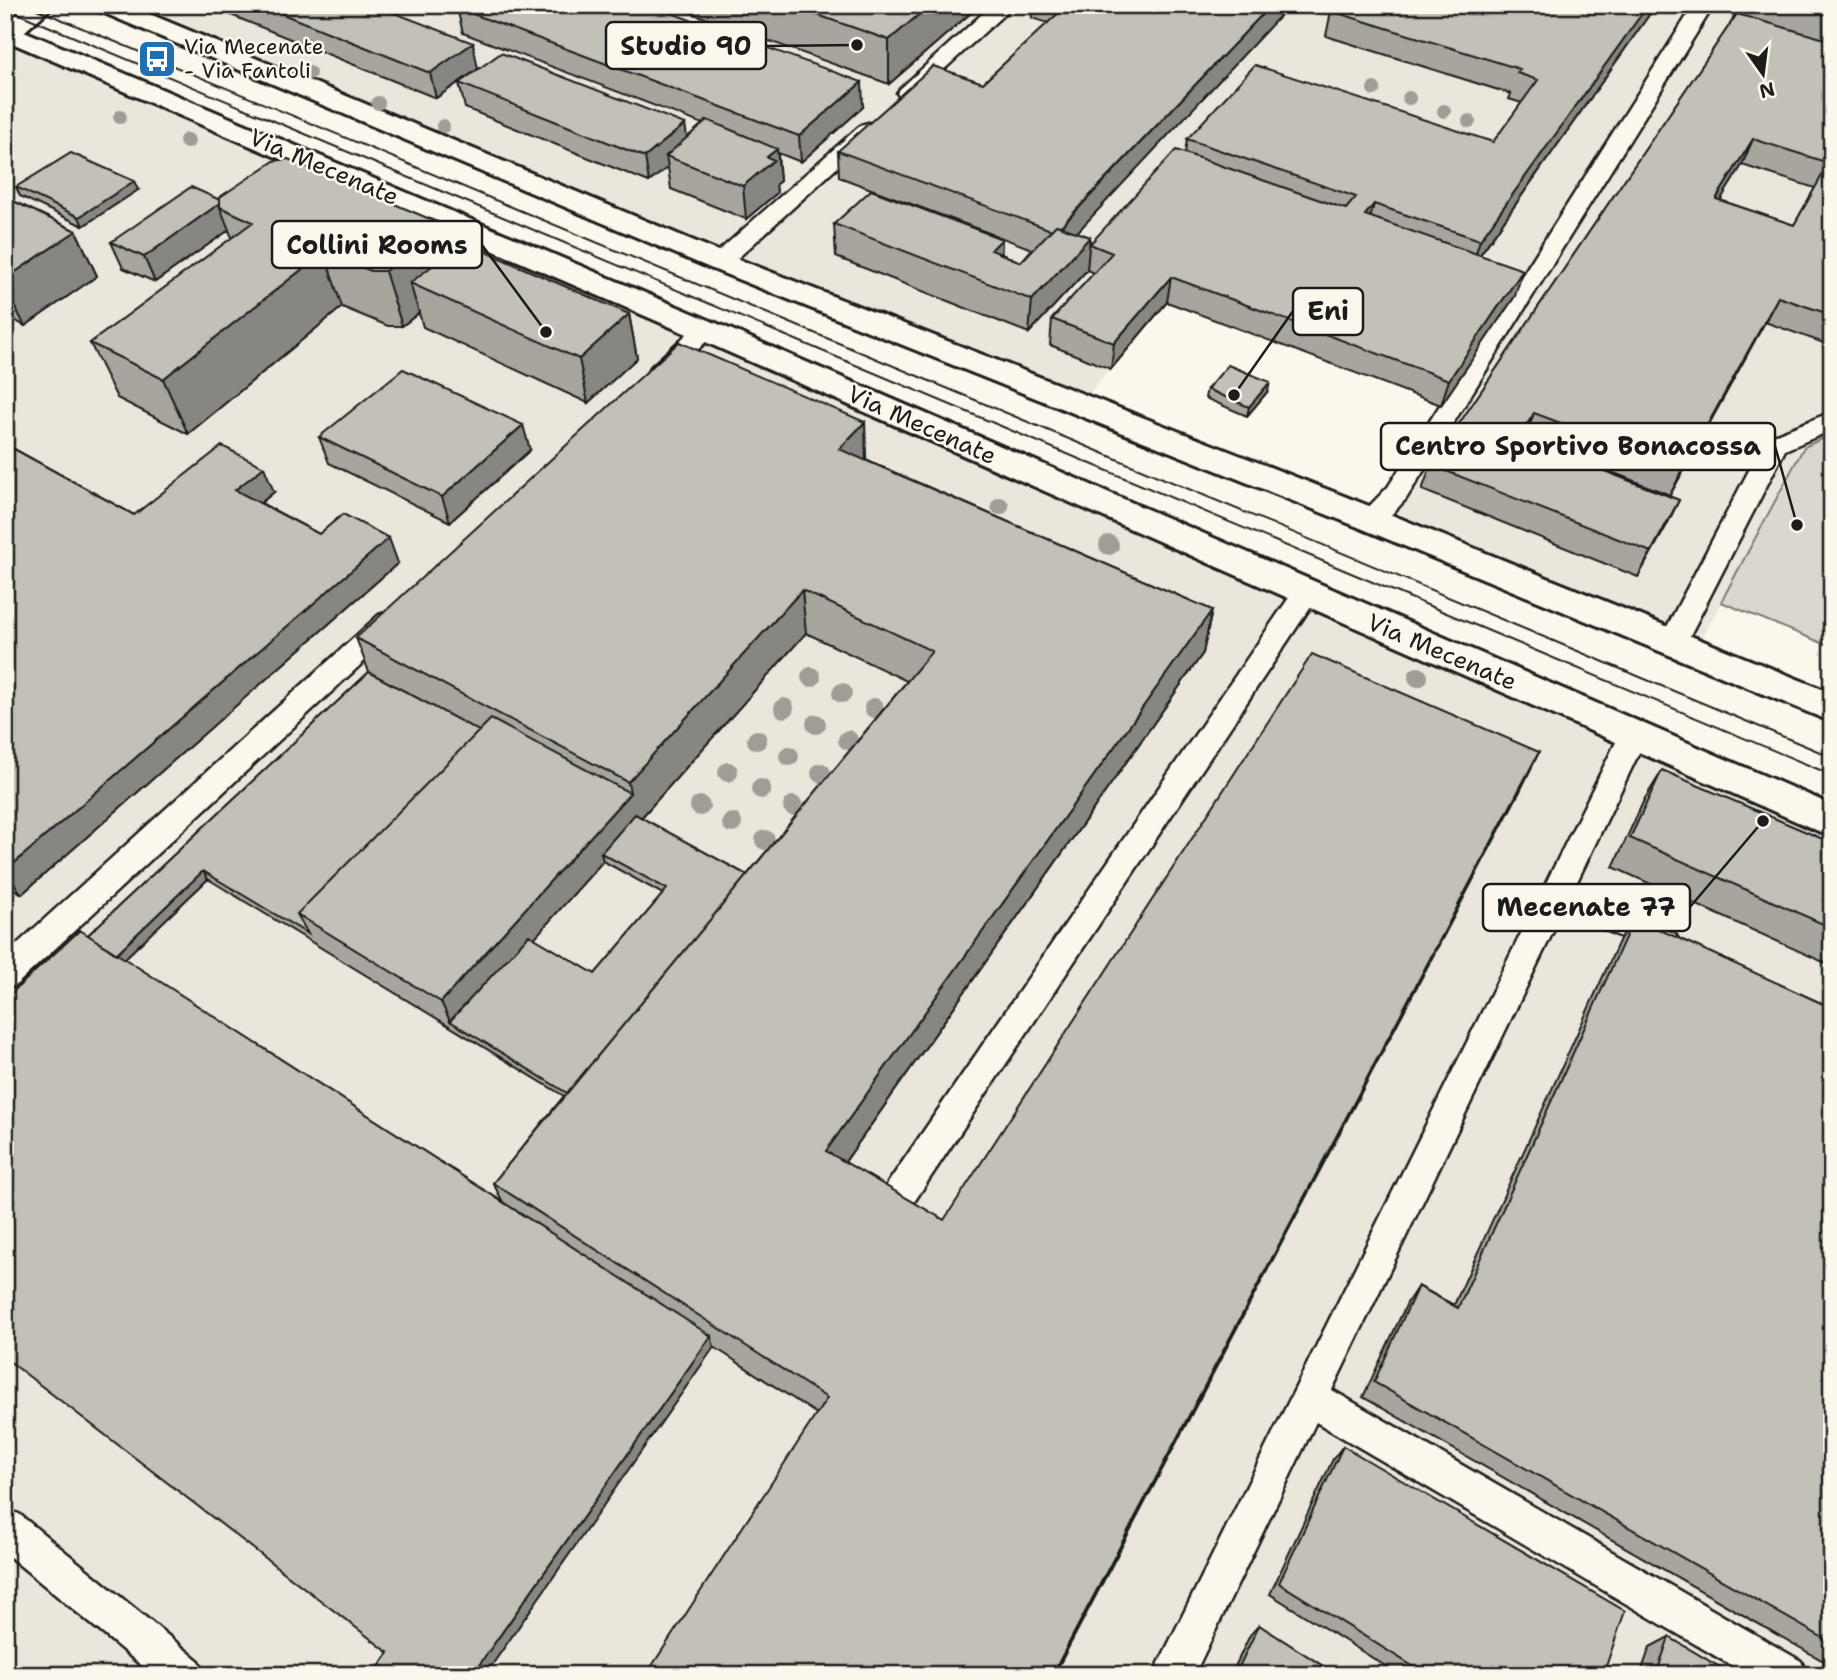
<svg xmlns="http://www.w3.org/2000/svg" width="1837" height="1680" font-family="'Shantell Sans',sans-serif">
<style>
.built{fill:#eae6dc}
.green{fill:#dad7ce;stroke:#7b7a75;stroke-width:2}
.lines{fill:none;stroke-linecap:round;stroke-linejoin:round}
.service-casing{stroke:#1c1c1c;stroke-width:5}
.minor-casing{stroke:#1c1c1c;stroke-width:6}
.secondary-casing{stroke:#1c1c1c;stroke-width:6}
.service{fill:#fbf7ec;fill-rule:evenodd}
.minor{fill:#fbf7ec;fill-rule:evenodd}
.secondary{fill:#fbf7ec;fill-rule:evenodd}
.tram{stroke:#1c1c1c;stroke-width:2}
.tree{fill:#a09d97}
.wall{fill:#a8a59e;stroke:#1c1c1c;stroke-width:2;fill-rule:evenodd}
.shaded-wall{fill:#888681;stroke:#1c1c1c;stroke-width:2}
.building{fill:#c3c0b8;stroke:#1c1c1c;stroke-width:2;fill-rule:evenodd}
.labels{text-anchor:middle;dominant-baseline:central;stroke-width:5;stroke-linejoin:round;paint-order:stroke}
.far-poi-label{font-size:21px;fill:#1c1c1c;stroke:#fbf7ec;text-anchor:start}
.street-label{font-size:24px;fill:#1c1c1c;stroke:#fbf7ec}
.leader{fill:none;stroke:#1c1c1c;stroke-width:2.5}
.callout-dot{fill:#1c1c1c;stroke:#fbf7ec;stroke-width:2.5}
.callout{fill:#fbf7ec;stroke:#1c1c1c;stroke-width:2.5}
.callout-label{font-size:26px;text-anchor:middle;font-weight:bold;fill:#1c1c1c}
</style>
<rect width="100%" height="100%" fill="#fbf7ec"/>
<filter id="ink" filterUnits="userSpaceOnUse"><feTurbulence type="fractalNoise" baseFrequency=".0143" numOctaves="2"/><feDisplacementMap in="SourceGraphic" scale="14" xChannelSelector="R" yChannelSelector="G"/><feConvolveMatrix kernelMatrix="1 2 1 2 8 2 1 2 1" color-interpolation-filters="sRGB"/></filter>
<g filter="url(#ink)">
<path class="built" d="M 106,5 L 1832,5 L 1832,434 L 1804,447 L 1695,652 L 1370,519 L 1441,405 L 1167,302 L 1080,404 Z
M 5,36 L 1832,822 L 1832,1675 L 5,1675 Z"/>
<path class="green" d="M 1832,434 L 1832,647 L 1721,602 L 1804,447 Z"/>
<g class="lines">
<defs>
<path id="service" d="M 992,5 L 1014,5 L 914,97 L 900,97 L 897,93 L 900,89 Z
M 1694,5 L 1714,5 L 1406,499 C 1393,512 1381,531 1361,525 L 1357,519 L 1388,487 Z
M 868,123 L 875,125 L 878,129 L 875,133 L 728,267 L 712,267 L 709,262 L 712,257 L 861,125 Z
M 705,322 L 713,325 L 717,330 L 713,335 L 668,378 L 660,380 L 652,378 L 648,372 L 652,366 L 697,325 Z
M 1832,412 L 1832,430 L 1785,450 L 1683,649 L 1673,652 L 1663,649 L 1659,642 L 1766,438 Z
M 1306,583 L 1315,586 L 1319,593 L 1315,600 L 912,1205 L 900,1210 L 888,1205 L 883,1194 L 888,1183 L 1297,586 Z
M 389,612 L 399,615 L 403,622 L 399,629 L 16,985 L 5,989 L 5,955 L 379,615 Z
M 1633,725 L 1643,728 L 1647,736 L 1574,888 L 1675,934 L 1680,943 L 1675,952 L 1664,956 L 1563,911 L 1332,1390 L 1801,1661 L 1807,1675 L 1748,1675 L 1316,1422 L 1194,1675 L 1153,1675 L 1619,736 L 1623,728 Z
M 5,1509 L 19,1514 L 199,1661 L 205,1675 L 153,1675 L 5,1553 Z"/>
<path id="minor" d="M 26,5 L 54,5 L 14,41 L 5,44 L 5,23 Z"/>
<path id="secondary" d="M 94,5 L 128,5 L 730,256 L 1382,511 L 1832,693 L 1832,722 L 1358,527 L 710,268 L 97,10 Z
M 5,23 L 716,323 L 1832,805 L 1832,837 L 694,337 L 5,40 Z"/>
</defs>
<use href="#service" class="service-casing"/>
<use href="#minor" class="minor-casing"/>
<use href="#secondary" class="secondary-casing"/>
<use href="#service" class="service"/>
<use href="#minor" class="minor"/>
<use href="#secondary" class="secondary"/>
<path class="tram" d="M 27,5 L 1832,757
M 5,8 L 1832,775"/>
</g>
<g class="tree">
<circle cx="250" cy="49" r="7"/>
<circle cx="309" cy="73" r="7"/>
<circle cx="1374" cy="89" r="7"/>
<circle cx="1409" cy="98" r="7"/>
<circle cx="378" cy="103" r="7"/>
<circle cx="1444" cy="111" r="7"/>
<circle cx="120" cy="117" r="7"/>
<circle cx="1469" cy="121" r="7"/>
<circle cx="443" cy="126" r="7"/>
<circle cx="187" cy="141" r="8"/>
<circle cx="1000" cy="506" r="9"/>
<circle cx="1109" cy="545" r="10"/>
<circle cx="811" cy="677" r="10"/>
<circle cx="1418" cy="677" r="10"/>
<circle cx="842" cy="693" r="10"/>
<circle cx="784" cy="708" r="10"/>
<circle cx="874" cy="708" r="10"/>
<circle cx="816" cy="724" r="10"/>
<circle cx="757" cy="740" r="10"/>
<circle cx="848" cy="740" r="10"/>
<circle cx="789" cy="756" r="10"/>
<circle cx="728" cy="772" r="10"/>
<circle cx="821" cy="773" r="10"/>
<circle cx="761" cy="789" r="10"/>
<circle cx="700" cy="806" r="10"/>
<circle cx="793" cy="806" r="10"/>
<circle cx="732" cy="823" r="10"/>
<circle cx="765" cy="840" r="10"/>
</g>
<path class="wall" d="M 206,5 L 374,5 L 478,69 L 436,98 Z
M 669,5 L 980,5 L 889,84 Z
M 1032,5 L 1290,5 L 1077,232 L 1090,237 L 1090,244 L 1185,153 L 1187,139 L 1493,142 L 1522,103 L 1509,99 L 1511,94 L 1326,36 L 1331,11 L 1337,5 L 1656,5 L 1480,255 L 1515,296 L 1441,405 L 1167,302 L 1111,369 L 1050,345 L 1052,319 L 1094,273 L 1087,270 L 1029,333 L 836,257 L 834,224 L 1002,239 L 1001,254 L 1021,262 L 1032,249 L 839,177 L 838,151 L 983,83 L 1048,23 L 1032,18 Z
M 1738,5 L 1832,5 L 1832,346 L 1765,322 L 1670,495 L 1525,438 L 1524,440 L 1679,500 L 1638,577 L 1422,490 L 1431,465 L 1731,23 ZM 1742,165 L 1815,188 L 1794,225 L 1720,200 Z
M 457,8 L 863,107 L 801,162 L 778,153 L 780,181 L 776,184 L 777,193 L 746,219 L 671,189 L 668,167 L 649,182 L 465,108 L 459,83 L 687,138 L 703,124 L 463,33 Z
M 16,187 L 138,190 L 83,226 L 20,196 Z
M 5,197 L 76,231 L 97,276 L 25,326 L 5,315 Z
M 220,200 L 446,255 L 629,314 L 637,358 L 588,403 L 423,327 L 419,313 L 402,326 L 388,326 L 342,307 L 188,434 L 117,398 L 90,343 L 232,238 L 229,230 L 155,282 L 123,268 L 111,242 Z
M 1207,389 L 1268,391 L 1247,416 L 1205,398 Z
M 865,422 L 866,460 L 1212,610 L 1203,653 L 845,1162 L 944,1220 L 1539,752 L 1519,793 L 817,1414 L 714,1347 L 389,1653 L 88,935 L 369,672 L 356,638 ZM 806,633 L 907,681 L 747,875 L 641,818 ZM 603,861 L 663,894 L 595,974 L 534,938 ZM 208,879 L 564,1096 L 493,1183 L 503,1202 L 124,959 Z
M 319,437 L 530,450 L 450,522 L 329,463 Z
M 5,444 L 134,515 L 274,492 L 261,503 L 319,534 L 398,563 L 22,894 L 5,883 Z
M 1662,771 L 1832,843 L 1832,966 L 1613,867 L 1644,800 Z
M 1634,918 L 1832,1008 L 1832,1666 L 1363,1397 L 1407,1303 L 1418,1286 L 1454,1305 L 1620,939 Z
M 1343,1446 L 1603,1675 L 1400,1675 L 1270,1594 L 1333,1459 Z
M 1259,1625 L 1337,1675 L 1231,1675 L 1250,1635 Z
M 1669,1637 L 1733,1675 L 1640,1675 L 1650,1647 Z"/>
<path class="shaded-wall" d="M 930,5 L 980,5 L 889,84 L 889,40 Z
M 1271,5 L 1290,5 L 1054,257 L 1056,232 Z
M 1648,5 L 1656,5 L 1472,266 L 1480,240 Z
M 473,43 L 478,69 L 436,98 L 430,73 Z
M 862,82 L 863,107 L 801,162 L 799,136 Z
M 685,124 L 689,150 L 666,156 L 668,167 L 649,182 L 645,157 Z
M 1753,139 L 1742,165 L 1705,225 L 1716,199 Z
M 777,149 L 780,181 L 776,184 L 777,193 L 746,219 L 743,186 L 767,157 Z
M 134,181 L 138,190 L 83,226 L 79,217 Z
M 223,201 L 220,207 L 229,230 L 155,282 L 144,257 Z
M 1374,204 L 1367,230 L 1365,215 Z
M 437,222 L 451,277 L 410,283 L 419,313 L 402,326 L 385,271 Z
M 76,231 L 97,276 L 25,326 L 5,288 L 5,279 Z
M 1090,237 L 1087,270 L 1029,333 L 1032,300 Z
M 1002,239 L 1001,272 L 991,250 Z
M 324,252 L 342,307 L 188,434 L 163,379 Z
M 1523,270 L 1515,296 L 1441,405 L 1449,380 Z
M 1171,277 L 1167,302 L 1111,369 L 1114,343 Z
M 1778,297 L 1765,322 L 1670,495 L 1683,469 Z
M 629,314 L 637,358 L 588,403 L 579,359 Z
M 1270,382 L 1268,391 L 1247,416 L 1249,407 Z
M 1534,413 L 1525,438 L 1509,463 L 1519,438 Z
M 865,422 L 866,465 L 839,449 Z
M 523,425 L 530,450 L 450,522 L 442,497 Z
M 264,467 L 274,492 L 246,515 L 235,490 Z
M 1679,500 L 1667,525 L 1638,577 L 1651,552 Z
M 389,538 L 398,563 L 22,894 L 5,871 Z
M 802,590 L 806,633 L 607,856 L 601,853 L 603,861 L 457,1025 L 450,1021 L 441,1002 L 630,793 L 628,782 Z
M 1212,610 L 1203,653 L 830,1183 L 826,1151 Z
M 1539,752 L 1519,793 L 1054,1675 L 1052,1675 Z
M 203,871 L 208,879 L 120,963 L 114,956 Z
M 711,1336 L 714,1347 L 485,1675 L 472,1675 Z"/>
<path class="building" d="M 260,5 L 374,5 L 473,43 L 430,73 Z
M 460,5 L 649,5 L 862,82 L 799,136 L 457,8 Z
M 789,5 L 930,5 L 889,40 Z
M 1067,5 L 1271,5 L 1061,226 L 1056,225 L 1051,230 L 838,151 L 933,66 L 983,83 Z
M 1337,5 L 1648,5 L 1480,240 L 1374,204 L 1365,215 L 1523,270 L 1449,380 L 1171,277 L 1114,343 L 1052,319 L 1112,253 L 1090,244 L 1176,150 L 1346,209 L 1356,197 L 1187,139 L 1255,65 L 1493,142 L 1538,80 L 1517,73 L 1520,69 L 1331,11 Z
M 1794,5 L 1832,5 L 1832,16 Z
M 1737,14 L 1832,41 L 1832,315 L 1778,297 L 1683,469 L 1534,413 L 1519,438 L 1679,500 L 1651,552 L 1431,465 ZM 1753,139 L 1829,163 L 1794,225 L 1716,199 Z
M 501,53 L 685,124 L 645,157 L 459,83 Z
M 707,120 L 777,149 L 767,157 L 774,160 L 743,186 L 666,156 Z
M 71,153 L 134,181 L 79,217 L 16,187 Z
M 288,159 L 437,222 L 438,230 L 385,271 L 371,271 L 324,252 L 163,379 L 90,343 L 253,222 L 220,207 L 220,197 L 274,161 Z
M 191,187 L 220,200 L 220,203 L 144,257 L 111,242 Z
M 871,190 L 1002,239 L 991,250 L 1021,262 L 1056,225 L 1090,237 L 1032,300 L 834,224 Z
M 5,197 L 76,231 L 5,279 Z
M 463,242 L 629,314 L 579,359 L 410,283 Z
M 679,342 L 865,422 L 839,449 L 1212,610 L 826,1151 L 944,1220 L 1312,654 L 1539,752 L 1052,1675 L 646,1675 L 827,1398 L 493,1183 L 932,651 L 802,590 L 628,782 L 356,638 Z
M 1228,365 L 1270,382 L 1249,407 L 1207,389 Z
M 403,369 L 523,425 L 442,497 L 319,437 Z
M 5,444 L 134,515 L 222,446 L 264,467 L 235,490 L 319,534 L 343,514 L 389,538 L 5,871 Z
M 369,672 L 479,731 L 297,914 L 308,934 L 203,871 L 116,954 L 88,935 Z
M 491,719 L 630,793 L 441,1002 L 297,914 Z
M 1662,770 L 1832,843 L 1832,928 L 1630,838 Z
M 635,814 L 747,875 L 567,1093 L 450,1021 L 529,935 L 595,974 L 667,889 L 601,853 Z
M 1634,918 L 1832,1008 L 1832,1643 L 1374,1382 L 1418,1286 L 1458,1308 Z
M 80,930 L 711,1336 L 472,1675 L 373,1675 L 389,1653 L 5,1358 L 5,999 Z
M 1343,1446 L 1625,1611 L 1603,1675 L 1510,1675 L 1495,1665 L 1491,1675 L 1427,1675 L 1279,1583 Z
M 1259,1625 L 1337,1675 L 1235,1675 Z
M 1669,1637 L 1733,1675 L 1656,1675 Z"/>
</g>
<defs>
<symbol id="bus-square" viewBox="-11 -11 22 22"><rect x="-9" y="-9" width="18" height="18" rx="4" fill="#1f6fb2" stroke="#fbf7ec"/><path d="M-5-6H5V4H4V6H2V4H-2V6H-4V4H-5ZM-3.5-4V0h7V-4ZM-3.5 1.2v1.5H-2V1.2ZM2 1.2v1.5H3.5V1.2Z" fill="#fff"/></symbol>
</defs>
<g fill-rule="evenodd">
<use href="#bus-square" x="135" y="37" width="44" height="44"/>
</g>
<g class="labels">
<g class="far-poi-label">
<text x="184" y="47">Via Mecenate<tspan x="184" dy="24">- Via Fantoli</tspan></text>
</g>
<g class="street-label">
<text transform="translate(324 167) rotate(23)">Via Mecenate</text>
<text transform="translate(922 425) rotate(24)">Via Mecenate</text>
<text transform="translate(1442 652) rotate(23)">Via Mecenate</text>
</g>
</g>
<path class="leader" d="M857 45L766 46M546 332L482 245M1234 395L1293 311M1797 525L1775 446M1763 821L1690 907"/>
<g class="callout-dot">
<circle cx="857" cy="45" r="7"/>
<circle cx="546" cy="332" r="7"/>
<circle cx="1234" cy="395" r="7"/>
<circle cx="1797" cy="525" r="7"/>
<circle cx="1763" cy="821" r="7"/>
</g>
<g class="callout">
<rect x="606" y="22" width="160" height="47" rx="7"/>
<rect x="272" y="221" width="210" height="47" rx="7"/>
<rect x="1293" y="288" width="70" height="47" rx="7"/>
<rect x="1381" y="423" width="394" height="47" rx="7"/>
<rect x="1483" y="884" width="207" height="47" rx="7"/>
</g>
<g class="callout-label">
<text x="686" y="55">Studio 90</text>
<text x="377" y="254">Collini Rooms</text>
<text x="1328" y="320">Eni</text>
<text x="1578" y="455">Centro Sportivo Bonacossa</text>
<text x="1586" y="916">Mecenate 77</text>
</g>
<rect width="1837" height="1680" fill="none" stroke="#fbf7ec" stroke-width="28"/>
<rect x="14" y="14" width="1809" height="1652" fill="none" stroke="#1c1c1c" stroke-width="2.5" filter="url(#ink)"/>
<g transform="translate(1763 74) rotate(166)" stroke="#fbf7ec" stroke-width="5" paint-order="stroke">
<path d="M0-5L12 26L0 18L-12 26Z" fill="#1c1c1c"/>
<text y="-10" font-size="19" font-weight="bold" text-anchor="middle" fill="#1c1c1c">N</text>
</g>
</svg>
